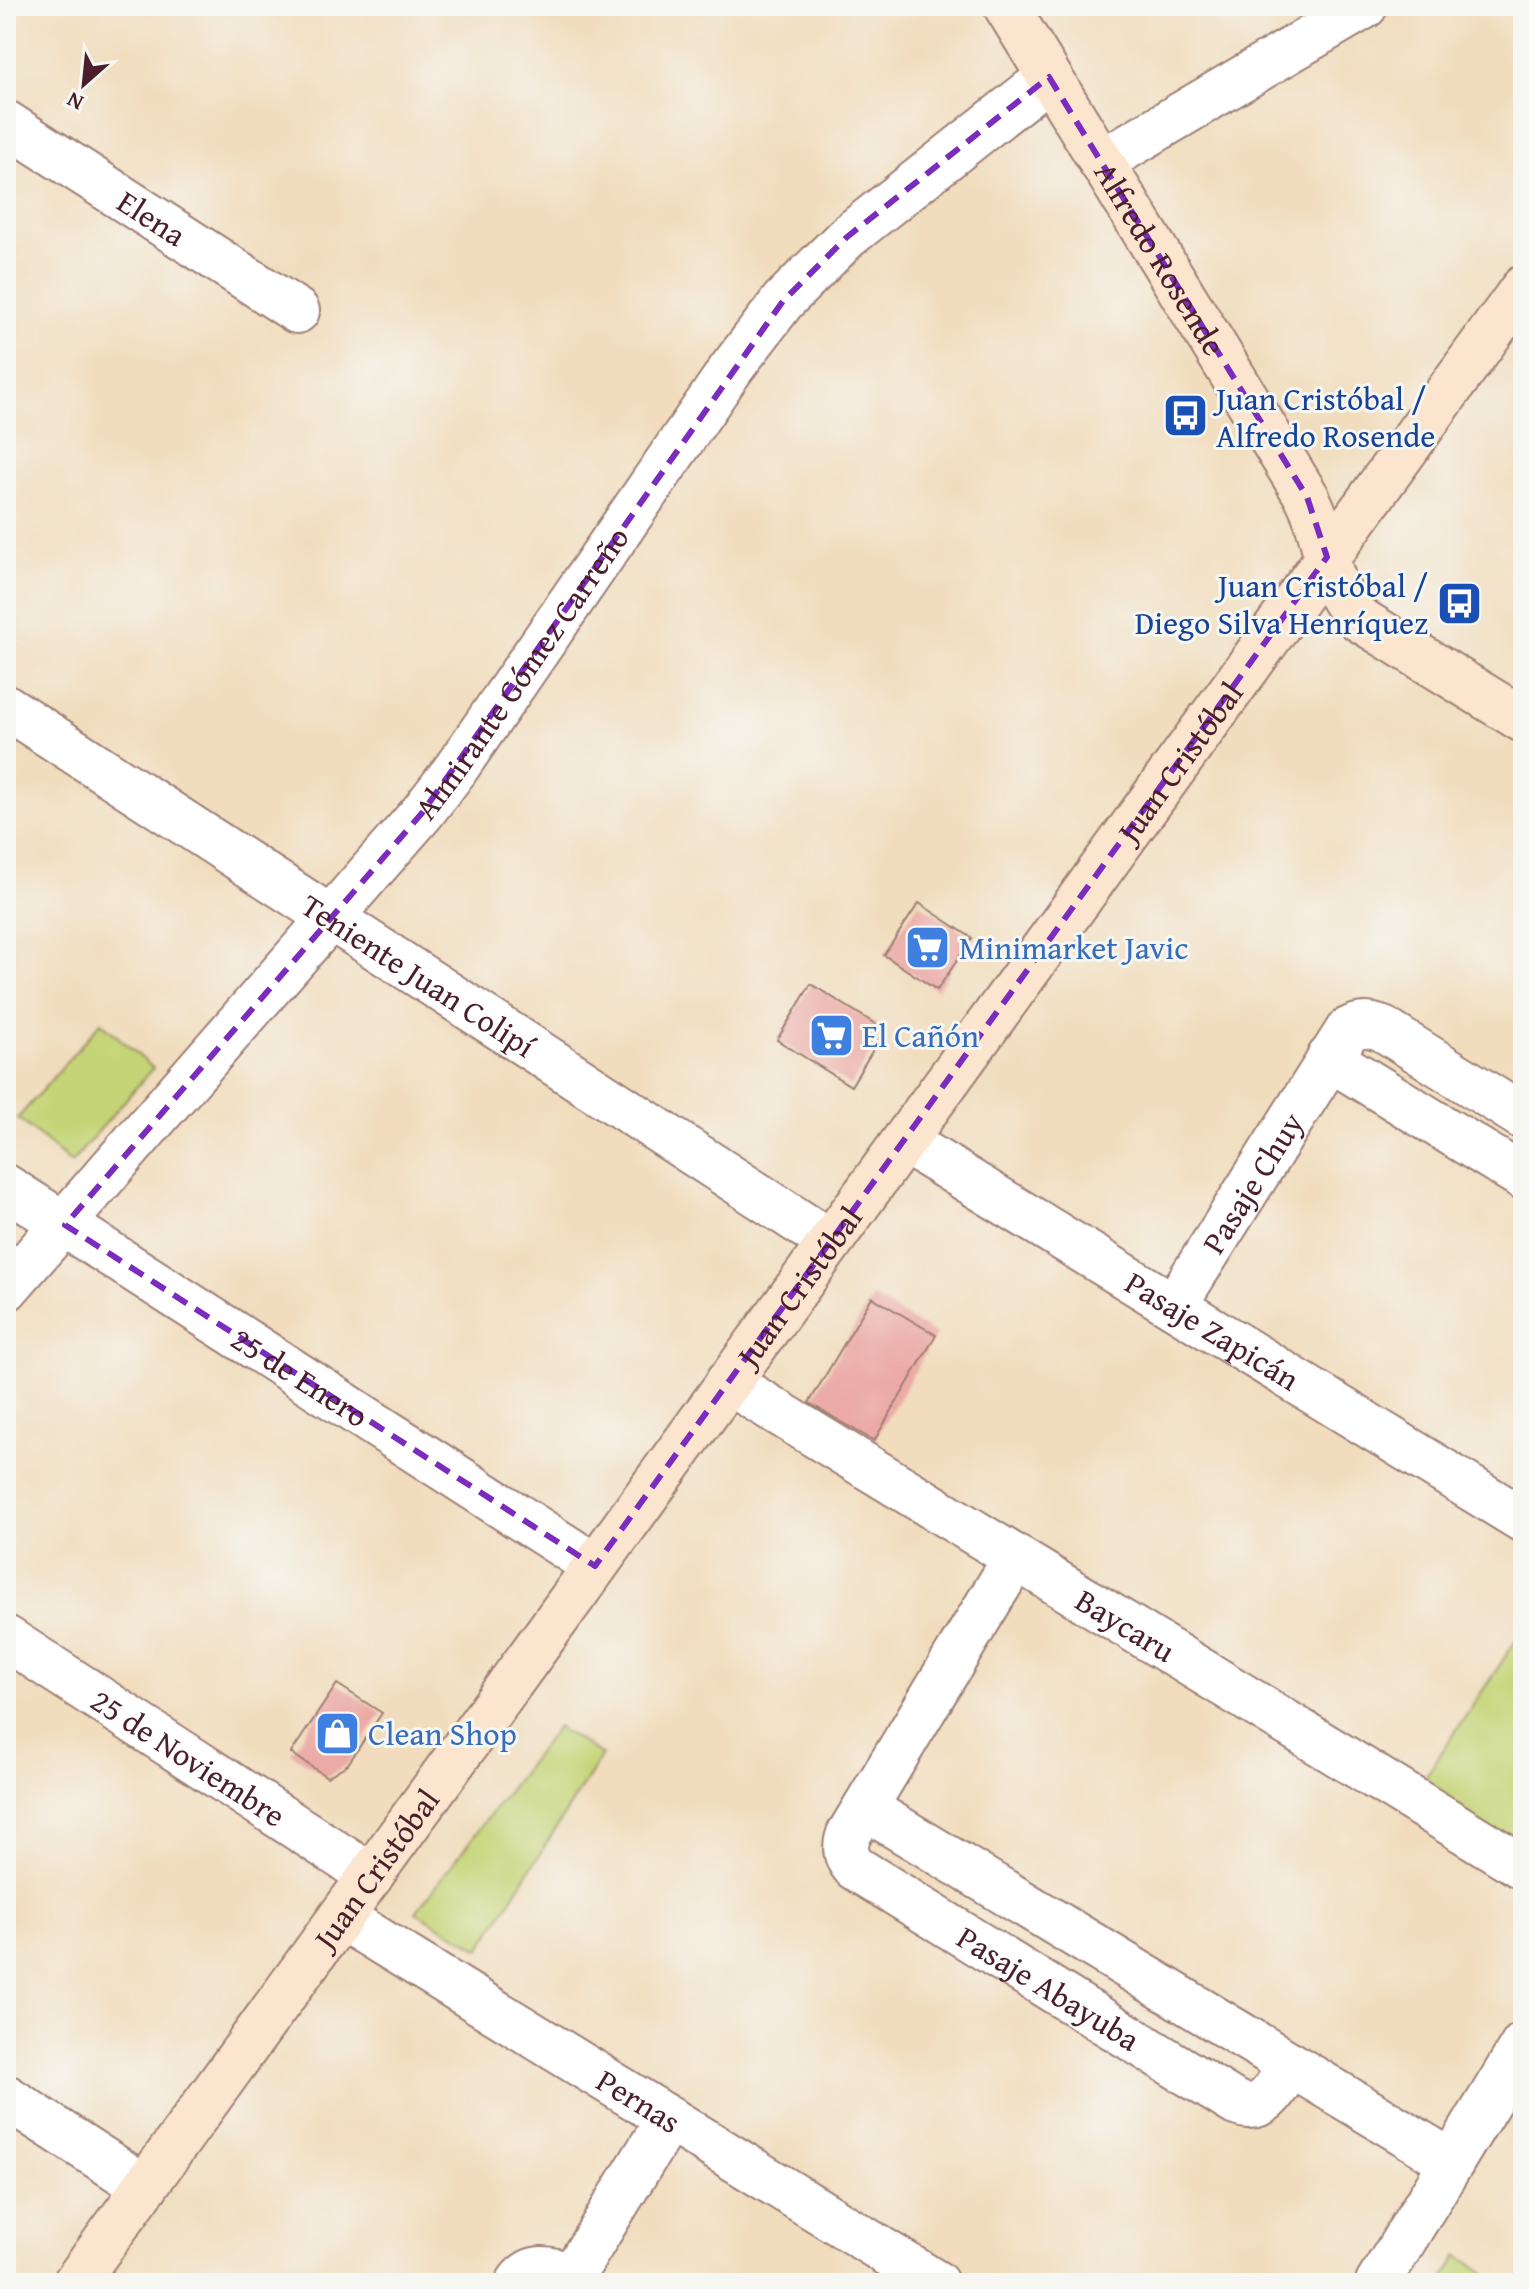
<svg xmlns="http://www.w3.org/2000/svg" width="1529" height="2289" font-family="'Gentium Book Plus',serif">
<style>
.green{fill:#c5d476;stroke:#887a50;stroke-width:2}
.building{fill:#ebaaa6}
.lines{fill:none;stroke-linecap:round;stroke-linejoin:round}
.street-casing{stroke:#9e7e74;stroke-width:48}
.secondary-casing{stroke:#9e7e74;stroke-width:48}
.street{stroke:#fff;stroke-width:44}
.secondary{stroke:#fbe5cf;stroke-width:44}
.marked{fill:none;stroke:#7b2cbf;stroke-width:6;stroke-dasharray:16 10;stroke-linejoin:round}
.labels{text-anchor:middle;dominant-baseline:central;stroke-width:6;stroke-linejoin:round;paint-order:stroke}
.street-label{font-size:32px;fill:#4a1f2b;stroke:#f6f6f2}
.transit-label{font-size:32px;fill:#164399;stroke:#f6f6f2;text-anchor:start}
.shop-label{font-size:32px;fill:#366cbe;stroke:#f6f6f2;text-anchor:start}
</style>
<rect width="100%" height="100%" fill="#f6f6f2"/>
<filter id="ink" filterUnits="userSpaceOnUse"><feTurbulence type="fractalNoise" baseFrequency=".0125" numOctaves="2"/><feDisplacementMap in="SourceGraphic" scale="16" xChannelSelector="R" yChannelSelector="G"/><feConvolveMatrix kernelMatrix="1 2 1 2 8 2 1 2 1" color-interpolation-filters="sRGB"/></filter>
<filter id="wash" filterUnits="userSpaceOnUse"><feTurbulence type="fractalNoise" baseFrequency=".006" numOctaves="4" result="noise"/><feDisplacementMap in="SourceGraphic" scale="32" xChannelSelector="R" yChannelSelector="G"/><feGaussianBlur stdDeviation="1.8" result="paint"/><feColorMatrix in="noise" values="0 0 0 0 0 0 0 0 0 0 0 0 0 0 0 0 0 1.4 0 .05"/><feComposite in="paint" operator="in"/></filter>
<g filter="url(#wash)">
<rect width="100%" height="100%" fill="#f1ddbd"/>
<path class="green" d="M 101,1022 L 153,1068 L 71,1163 L 18,1118 Z
M 1523,1630 L 1523,1851 L 1421,1783 Z
M 557,1727 L 602,1755 L 480,1949 L 416,1912 Z
M 1458,2256 L 1501,2283 L 1441,2283 Z"/>
<g id="blocks">
<path class="building" d="M 919,903 L 972,938 L 937,990 L 884,955 Z
M 811,984 L 885,1030 L 851,1086 L 777,1040 Z
M 872,1297 L 936,1335 L 874,1441 L 809,1403 Z
M 337,1684 L 382,1713 L 348,1764 L 327,1777 L 291,1753 Z"/>
</g>
</g>
<g filter="url(#ink)">
<use href="#blocks" fill-opacity="0" stroke="#9e7e74" stroke-width="2"/>
<g class="lines">
<defs>
<g id="street">
<path id="s1" d="M 6,123 L 297,311"/>
<path d="M 1101,162 L 1365,6"/>
<path id="s2" d="M 6,707 L 830,1242"/>
<path d="M 1329,1058 L 1523,1177"/>
<path id="s3" d="M 904,1141 L 1523,1520"/>
<path id="s4" d="M 6,1187 L 595,1566"/>
<path id="s5" d="M 6,1289 L 422,813 L 455,770 L 731,369 L 783,301 L 847,237 L 1049,77"/>
<path id="s6" d="M 1174,1306 L 1348,1030 C 1361,1023 1369,1024 1383,1029 L 1523,1117"/>
<path id="s7" d="M 728,1382 L 1523,1867"/>
<path id="s8" d="M 1016,1557 L 849,1834 C 844,1847 845,1857 855,1868 L 1236,2103 C 1266,2115 1277,2086 1290,2064"/>
<path id="s9" d="M 6,1638 L 371,1876"/>
<path d="M 865,1808 L 1452,2162"/>
<path id="s10" d="M 341,1917 L 936,2283"/>
<path d="M 6,2097 L 145,2187"/>
<path d="M 518,2283 C 533,2262 551,2269 572,2276"/>
<path d="M 568,2283 L 669,2118"/>
<path d="M 1378,2283 L 1523,2045"/>
</g>
<g id="secondary">
<path id="s11" d="M 1006,6 L 1307,497 C 1330,541 1321,581 1359,619 L 1523,720"/>
<path id="s12" d="M 75,2283 L 1523,288"/>
</g>
</defs>
<use href="#street" class="street-casing"/>
<use href="#secondary" class="secondary-casing"/>
<use href="#street" class="street"/>
<use href="#secondary" class="secondary"/>
</g>
</g>
<path class="marked" d="M 1049,77 L 1307,497 L 1327,557 L 595,1566 L 65,1225 L 422,813 L 783,301 L 847,237 Z"/>
<defs>
<symbol id="bus-square" viewBox="-11 -11 22 22"><rect x="-9" y="-9" width="18" height="18" rx="4" fill="#1a4fb4" stroke="#f6f6f2"/><path d="M-5-6H5V4H4V6H2V4H-2V6H-4V4H-5ZM-3.5-4V0h7V-4ZM-3.5 1.2v1.5H-2V1.2ZM2 1.2v1.5H3.5V1.2Z" fill="#fff"/></symbol>
<symbol id="supermarket-square" viewBox="-11 -11 22 22"><rect x="-9" y="-9" width="18" height="18" rx="4" fill="#3f7fe0" stroke="#f6f6f2"/><path d="M-6-5.5h2.5l.6 2H6L4.5 2H-2.5L-4.4-4H-6ZM-1.5 3.2a1.3 1.3 0 1 0 .1 0ZM3 3.2a1.3 1.3 0 1 0 .1 0Z" fill="#fff"/></symbol>
<symbol id="shop-square" viewBox="-11 -11 22 22"><rect x="-9" y="-9" width="18" height="18" rx="4" fill="#3f7fe0" stroke="#f6f6f2"/><path d="M-5-2.5h2.3a2.7 3.5 0 0 1 5.4 0H5L5.5 6h-11ZM-1.5-2.5h3a1.5 2.3 0 0 0-3 0Z" fill="#fff"/></symbol>
</defs>
<g fill-rule="evenodd">
<use href="#bus-square" x="1160" y="390" width="51" height="51"/>
<use href="#bus-square" x="1434" y="578" width="51" height="51"/>
<use href="#supermarket-square" x="902" y="922" width="51" height="51"/>
<use href="#supermarket-square" x="806" y="1010" width="51" height="51"/>
<use href="#shop-square" x="312" y="1708" width="51" height="51"/>
</g>
<g class="labels">
<g class="street-label">
<text stroke="none"><textPath href="#s1" startOffset="174">Elena</textPath></text>
<text stroke="none"><textPath href="#s11" startOffset="296">Alfredo Rosende</textPath></text>
<text stroke="none"><textPath href="#s5" startOffset="804">Almirante Gómez Carreño</textPath></text>
<text stroke="none"><textPath href="#s12" startOffset="1880">Juan Cristóbal</textPath></text>
<text stroke="none"><textPath href="#s2" startOffset="492">Teniente Juan Colipí</textPath></text>
<text stroke="none"><textPath href="#s6" startOffset="146">Pasaje Chuy</textPath></text>
<text stroke="none"><textPath href="#s12" startOffset="1232">Juan Cristóbal</textPath></text>
<text stroke="none"><textPath href="#s3" startOffset="362">Pasaje Zapicán</textPath></text>
<text stroke="none"><textPath href="#s4" startOffset="350">25 de Enero</textPath></text>
<text stroke="none"><textPath href="#s7" startOffset="466">Baycaru</textPath></text>
<text stroke="none"><textPath href="#s9" startOffset="218">25 de Noviembre</textPath></text>
<text stroke="none"><textPath href="#s12" startOffset="512">Juan Cristóbal</textPath></text>
<text stroke="none"><textPath href="#s8" startOffset="588">Pasaje Abayuba</textPath></text>
<text stroke="none"><textPath href="#s10" startOffset="350">Pernas</textPath></text>
</g>
<g class="transit-label">
<text x="1216" y="398">Juan Cristóbal /<tspan x="1216" dy="37">Alfredo Rosende</tspan></text>
<text x="1428" y="585" text-anchor="end">Juan Cristóbal /<tspan x="1428" dy="37">Diego Silva Henríquez</tspan></text>
</g>
<g class="shop-label">
<text x="959" y="947">Minimarket Javic</text>
<text x="862" y="1035">El Cañón</text>
<text x="368" y="1733">Clean Shop</text>
</g>
</g>
<rect width="1529" height="2289" fill="none" stroke="#f6f6f2" stroke-width="32"/>
<g transform="translate(84 84) rotate(207)" stroke="#f6f6f2" stroke-width="6" paint-order="stroke">
<path d="M0-6L14 30L0 20L-14 30Z" fill="#4a1f2b"/>
<text y="-12" font-size="22" font-weight="bold" text-anchor="middle" fill="#4a1f2b">N</text>
</g>
</svg>
